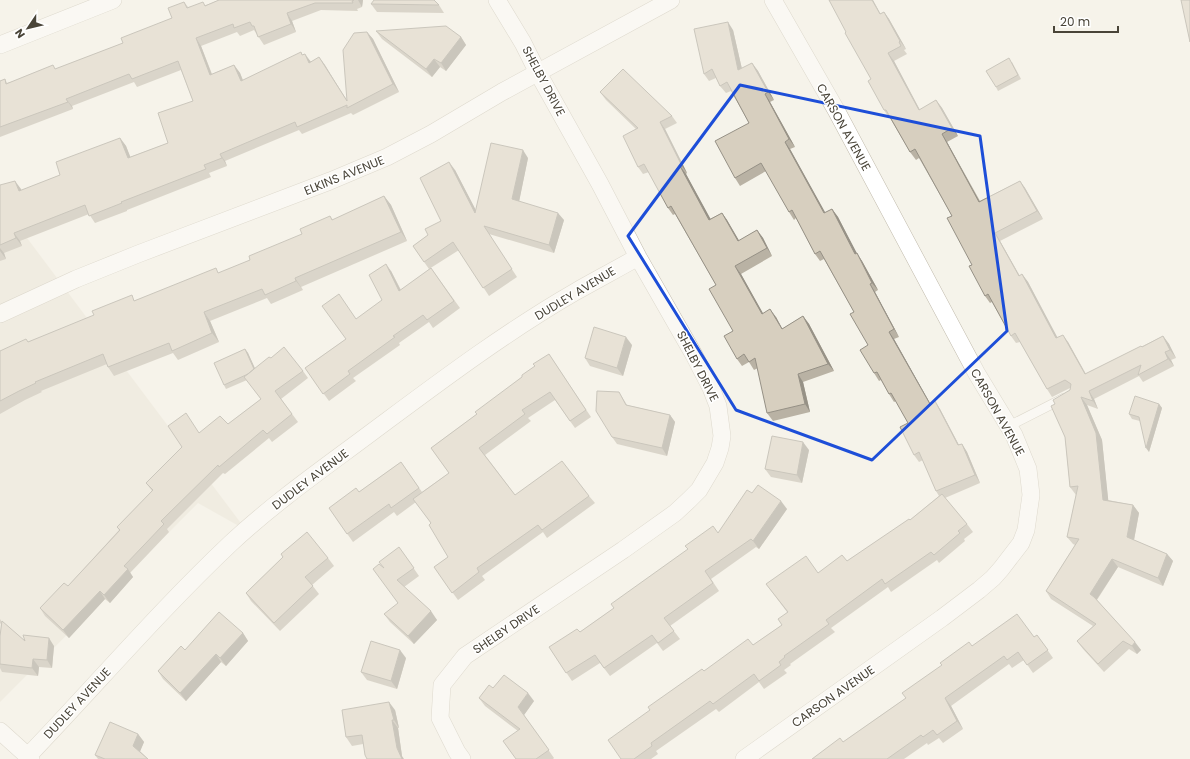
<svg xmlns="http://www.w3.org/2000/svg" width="1190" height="759" font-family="Poppins,sans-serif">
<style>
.residential{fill:#e9e5d8}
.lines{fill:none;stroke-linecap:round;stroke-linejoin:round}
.lane-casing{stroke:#c1bbac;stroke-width:10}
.street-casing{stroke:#c1bbac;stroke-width:18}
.lane{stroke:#fff;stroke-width:9}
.street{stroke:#fff;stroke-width:17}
.wall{fill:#b9b2a4}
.shaded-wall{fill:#969186}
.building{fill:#d7cfbf;stroke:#969186}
.marked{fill:none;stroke:#1d4ed8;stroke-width:3;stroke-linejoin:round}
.labels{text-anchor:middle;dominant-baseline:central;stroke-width:3;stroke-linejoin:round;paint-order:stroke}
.street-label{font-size:12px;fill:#494438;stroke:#fff}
</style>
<rect width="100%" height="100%" fill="#f5f3ea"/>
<path class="residential" d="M 0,202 L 246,530 L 198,503 L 0,702 Z"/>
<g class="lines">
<defs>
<path id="lane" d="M 1009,426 L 1064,398"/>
<path id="street" d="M 0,45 L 113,0
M 0,314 L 76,279 L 138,254 L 330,181 L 387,157 L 431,134 L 502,92 L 671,0
M 0,731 L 31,759
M 28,756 C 96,685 160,610 231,543 C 275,502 324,468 372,432 C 438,383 504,333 575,292 C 596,280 617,269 638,257
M 462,759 L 457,752 L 440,718 L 442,685 L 465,656 L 623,550 L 675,513 L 689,500 L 699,490 L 715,463 L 720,448 L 722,436 L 718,406 L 711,388 L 694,355 L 638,257 L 600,184 L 538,73 L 523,43 L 497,0
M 744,759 L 942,618 L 979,590 L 993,578 L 1001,569 L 1021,543 L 1026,530 L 1031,495 L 1028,469 L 1014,435 L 977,374 L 836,110 L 773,0"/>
</defs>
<use href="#lane" class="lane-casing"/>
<use href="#street" class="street-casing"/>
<use href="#lane" class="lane"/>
<use href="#street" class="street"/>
</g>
<path class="wall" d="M 219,0 L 363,0 L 362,7 L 357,9 L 358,11 L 321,10 L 292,21 L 296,32 L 264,45 L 254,30 L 240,36 L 237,32 L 201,46 L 212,74 L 234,65 L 240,73 L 243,80 L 303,55 L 311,62 L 319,57 L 347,100 L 367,32 L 373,39 L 399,92 L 353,115 L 351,113 L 302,134 L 299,130 L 225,161 L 227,166 L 209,173 L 211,177 L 127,210 L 127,211 L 95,223 L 89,214 L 20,241 L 22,246 L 4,253 L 6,259 L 0,261 L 0,185 L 21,189 L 21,191 L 60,175 L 120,138 L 126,146 L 130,157 L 168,143 L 193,101 L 181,70 L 137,87 L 134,82 L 72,106 L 73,109 L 0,137 L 0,81 L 5,79 L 7,83 L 56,69 L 123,43 L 172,18 L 184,2 L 188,7 L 206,5 Z
M 371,4 L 439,5 L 444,13 L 377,12 Z
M 884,12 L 889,19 L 906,49 L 904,50 L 907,54 L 894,61 L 920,110 L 936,100 L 942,108 L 958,136 L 947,142 L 980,201 L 1020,181 L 1025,188 L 1043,219 L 1000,241 L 1020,276 L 1022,274 L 1028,282 L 1057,338 L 1068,342 L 1086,374 L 1163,336 L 1169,344 L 1176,358 L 1171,360 L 1174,366 L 1143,382 L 1139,376 L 1094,399 L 1098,409 L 1087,405 L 1102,440 L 1108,500 L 1133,505 L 1139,513 L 1134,540 L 1167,554 L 1173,561 L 1163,586 L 1118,567 L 1097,600 L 1141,650 L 1137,654 L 1129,649 L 1104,672 L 1083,649 L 1077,641 L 1093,626 L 1051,599 L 1046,591 L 1075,545 L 1073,544 L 1067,537 L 1076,495 L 1070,487 L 1065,437 L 1055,404 L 1070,390 L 1070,388 L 1052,397 L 1047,389 L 1020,342 L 1016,343 L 1011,336 L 992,302 L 990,303 L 985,296 L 952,216 L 919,158 L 916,160 L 910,152 L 890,118 L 889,118 L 884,110 L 871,79 L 846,32 Z
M 733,30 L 742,69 L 752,63 L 758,71 L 774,100 L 770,102 L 795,147 L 790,149 L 825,213 L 832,209 L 838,217 L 856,253 L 862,261 L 878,290 L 875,292 L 899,337 L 894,339 L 930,404 L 940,409 L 959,445 L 962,444 L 967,452 L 980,483 L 945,498 L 967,524 L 973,532 L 964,539 L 965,541 L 939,563 L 937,560 L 891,592 L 888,587 L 831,628 L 835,632 L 790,664 L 791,665 L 784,670 L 787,673 L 764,689 L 759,682 L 719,712 L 716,709 L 656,751 L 658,754 L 651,759 L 621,759 L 704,671 L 753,645 L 782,625 L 787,612 L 766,584 L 818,573 L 847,561 L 910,520 L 939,496 L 936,491 L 923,460 L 919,462 L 914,455 L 908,423 L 896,401 L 894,402 L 889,394 L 881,380 L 879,381 L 874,373 L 868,345 L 854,312 L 824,259 L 820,261 L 815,254 L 796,218 L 794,220 L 789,212 L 766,171 L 740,186 L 735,178 L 749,123 L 731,91 L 726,93 L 720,86 L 716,78 L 709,81 L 704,74 Z
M 376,31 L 461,37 L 466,45 L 446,71 L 440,67 L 432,77 L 382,39 Z
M 1012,62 L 1021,79 L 998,91 L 996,87 Z
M 600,92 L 672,116 L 677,123 L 665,129 L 687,173 L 686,174 L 710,219 L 722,213 L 727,220 L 739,241 L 757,230 L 763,238 L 772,256 L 741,274 L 763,314 L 776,317 L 782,329 L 803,316 L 809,324 L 834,371 L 803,382 L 810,412 L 773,421 L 767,413 L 758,368 L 754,370 L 749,362 L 742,366 L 737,359 L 733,331 L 716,285 L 675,214 L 673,215 L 668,208 L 649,172 L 643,174 L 638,167 L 636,129 L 606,100 Z
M 528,158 L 519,201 L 564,220 L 554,253 L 489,234 L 517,277 L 489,296 L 459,250 L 429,269 L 413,246 L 428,235 L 441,221 L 455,170 L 476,211 Z
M 384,196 L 391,205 L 407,241 L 301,287 L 303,290 L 271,304 L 267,298 L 210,321 L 219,342 L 178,360 L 173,353 L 114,376 L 108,367 L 107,364 L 41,391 L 42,392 L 25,400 L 0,414 L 0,351 L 28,342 L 136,300 L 219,273 L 250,260 L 302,234 L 330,216 L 333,220 Z
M 431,268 L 460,308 L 433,328 L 429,322 L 399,343 L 400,345 L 353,378 L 356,381 L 329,401 L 305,368 L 346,339 L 382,300 L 391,271 L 401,290 Z
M 632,345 L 623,376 L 590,366 L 585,358 Z
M 245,349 L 248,353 L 255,369 L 271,358 L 303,371 L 308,378 L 281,399 L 298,422 L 272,442 L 269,438 L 225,474 L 223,473 L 167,529 L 169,532 L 130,573 L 133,577 L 110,603 L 105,599 L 69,638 L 45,616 L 40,608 L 68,586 L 119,530 L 117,527 L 152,491 L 146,483 L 199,433 L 228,424 L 261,399 L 247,380 L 226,389 L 224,385 Z
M 549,354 L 591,417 L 575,428 L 555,400 L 528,418 L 531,421 L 485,455 L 515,495 L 589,496 L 595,503 L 547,538 L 543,532 L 482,576 L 485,580 L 458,600 L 434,567 L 448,557 L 431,523 L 416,502 L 397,516 L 394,512 L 353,542 L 329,508 L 359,492 L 401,462 L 422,492 L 449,473 L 431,448 L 477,414 L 535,366 Z
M 619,392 L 627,405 L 670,415 L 675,422 L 667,456 L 617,444 L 612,437 Z
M 1159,404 L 1162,408 L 1149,452 L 1140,421 L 1132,419 L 1129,414 Z
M 809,450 L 802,483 L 771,477 L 765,469 Z
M 752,493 L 787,509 L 759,549 L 756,547 L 711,579 L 719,591 L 670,626 L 680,639 L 663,651 L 657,643 L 610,676 L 600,663 L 572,681 L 549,647 L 580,632 L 614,608 L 718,533 Z
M 399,547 L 419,576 L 404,587 L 437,620 L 414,644 L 390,622 L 384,614 L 398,604 L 383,568 Z
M 281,554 L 328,558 L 334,566 L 312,585 L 319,594 L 280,631 L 251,601 L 246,593 L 283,557 Z
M 0,619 L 2,622 L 25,641 L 54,646 L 52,668 L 39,667 L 38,676 L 2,672 L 0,668 L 1,623 L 0,624 Z
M 243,633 L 248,641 L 226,666 L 221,662 L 186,701 L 163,679 L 158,671 L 185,650 Z
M 1037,635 L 1053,658 L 1033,673 L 1024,660 L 1012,668 L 1009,664 L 951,706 L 963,729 L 943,743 L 939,738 L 928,745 L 927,743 L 904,759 L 812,759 L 843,742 L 906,698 L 972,646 L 1034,637 Z
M 406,658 L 397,689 L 367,680 L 361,672 Z
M 493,688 L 534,701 L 524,715 L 554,758 L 553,759 L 516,759 L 518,731 L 485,706 L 479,698 Z
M 395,710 L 399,728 L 398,728 L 402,756 L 363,744 L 352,746 L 346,737 Z
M 138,734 L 144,742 L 140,751 L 148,759 L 98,759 L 95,755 Z"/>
<path class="shaded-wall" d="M 358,0 L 363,0 L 362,7 Z
M 872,0 L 873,0 L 885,22 L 880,14 Z
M 884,12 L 889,19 L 906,49 L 900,41 Z
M 287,13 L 292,21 L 296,32 L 291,24 Z
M 728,22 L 733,30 L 744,78 L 738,70 Z
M 367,32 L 373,39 L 399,92 L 393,84 Z
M 461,37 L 466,45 L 446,71 L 441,63 Z
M 196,38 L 201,46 L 215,83 L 210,75 Z
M 888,53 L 894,61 L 924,118 L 919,110 Z
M 305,54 L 311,62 L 315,71 L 309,63 Z
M 319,57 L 325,65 L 350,106 L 347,101 Z
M 434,59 L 440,67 L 432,77 L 426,69 Z
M 752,63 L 758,71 L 774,100 L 768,92 Z
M 234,65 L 240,73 L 246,89 L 241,81 Z
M 765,94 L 770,102 L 795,147 L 789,139 Z
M 66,99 L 72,106 L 73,109 L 68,102 Z
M 936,100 L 942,108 L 958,136 L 952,128 Z
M 660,122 L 665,129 L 687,173 L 682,166 Z
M 942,134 L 947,142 L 984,210 L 979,202 Z
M 120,138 L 126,146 L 134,166 L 128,158 Z
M 785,142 L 790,149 L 830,221 L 824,213 Z
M 523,150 L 528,158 L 518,207 L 512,199 Z
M 220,154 L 225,161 L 227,166 L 222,158 Z
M 449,162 L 455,170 L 481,220 L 475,213 Z
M 680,166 L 686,174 L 715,227 L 709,220 Z
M 15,181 L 21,189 L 24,199 L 19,191 Z
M 1020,181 L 1025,188 L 1043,219 L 1037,211 Z
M 384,196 L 391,205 L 407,241 L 401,232 Z
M 832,209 L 838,217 L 861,261 L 855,254 Z
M 558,213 L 564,220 L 554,253 L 549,245 Z
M 722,213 L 727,220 L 744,249 L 738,241 Z
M 757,230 L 763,238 L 772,256 L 767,248 Z
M 14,233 L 20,241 L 22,246 L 16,238 Z
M 995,233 L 1000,241 L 1024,284 L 1019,276 Z
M 0,248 L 4,253 L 6,259 L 0,251 Z
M 857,253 L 862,261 L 878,290 L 872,283 Z
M 386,264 L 391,271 L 405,299 L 399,291 Z
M 735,266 L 741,274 L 768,322 L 762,314 Z
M 1022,274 L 1028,282 L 1062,346 L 1056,338 Z
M 295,278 L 303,290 L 296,281 Z
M 870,284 L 875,292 L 899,337 L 894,329 Z
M 770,309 L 776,317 L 787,337 L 782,329 Z
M 204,312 L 210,321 L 219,342 L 212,333 Z
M 803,316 L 809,324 L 834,371 L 828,364 Z
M 889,332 L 894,339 L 935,412 L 930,404 Z
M 1063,335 L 1068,342 L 1090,382 L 1085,374 Z
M 1163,336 L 1169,344 L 1176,358 L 1170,350 Z
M 626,337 L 632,345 L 623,376 L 617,368 Z
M 245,349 L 248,353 L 258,375 L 255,371 Z
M 1165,352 L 1171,360 L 1174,366 L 1168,359 Z
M 798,374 L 803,382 L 810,412 L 805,404 Z
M 1089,391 L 1094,399 L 1098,409 L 1093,401 Z
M 1081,397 L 1087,405 L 1102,440 L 1109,507 L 1103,500 Z
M 935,401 L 940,409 L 963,453 L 958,445 Z
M 1159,404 L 1162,408 L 1149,452 L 1146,448 Z
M 670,415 L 675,422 L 667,456 L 662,448 Z
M 803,442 L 809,450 L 802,483 L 797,475 Z
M 962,444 L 967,452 L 980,483 L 975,475 Z
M 781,501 L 787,509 L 759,549 L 753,541 Z
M 1133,505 L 1139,513 L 1133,545 L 1127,537 Z
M 1167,554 L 1173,561 L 1163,586 L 1158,578 Z
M 1112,559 L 1118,567 L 1095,602 L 1090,594 Z
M 128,569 L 133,577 L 110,603 L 104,595 Z
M 100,591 L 105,599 L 69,638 L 63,630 Z
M 431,611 L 437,620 L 414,644 L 408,636 Z
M 243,633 L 248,641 L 226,666 L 220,658 Z
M 49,638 L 54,646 L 52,668 L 47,660 Z
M 1135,642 L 1141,650 L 1137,654 L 1132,646 Z
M 400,650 L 406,658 L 397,689 L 391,681 Z
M 216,654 L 221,662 L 186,701 L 180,693 Z
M 33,659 L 39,667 L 38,676 L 32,668 Z
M 528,693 L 534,701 L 524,715 L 518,707 Z
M 945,698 L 951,706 L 963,729 L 957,721 Z
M 389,702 L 395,710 L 399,728 L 394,720 Z
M 392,720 L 398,728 L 402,756 L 404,759 L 402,759 L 397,748 Z
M 138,734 L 144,742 L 139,754 L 133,746 Z"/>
<path class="building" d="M 219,0 L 354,0 L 352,1 L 353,3 L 315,3 L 287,13 L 291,24 L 258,37 L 254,26 L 252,26 L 250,22 L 234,28 L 233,24 L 196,38 L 210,75 L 234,65 L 241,81 L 301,52 L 302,55 L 305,54 L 309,63 L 319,57 L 347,101 L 343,50 L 354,33 L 367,32 L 393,84 L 347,108 L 347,105 L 297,127 L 295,122 L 220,154 L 222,158 L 204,165 L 206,169 L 121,202 L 122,203 L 89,216 L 85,205 L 14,233 L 16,238 L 0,245 L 0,185 L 15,181 L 19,191 L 60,175 L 56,162 L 120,138 L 128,158 L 168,143 L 158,113 L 193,101 L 178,61 L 132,79 L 129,74 L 66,99 L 68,102 L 0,127 L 0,81 L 5,79 L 6,84 L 53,65 L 55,69 L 123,43 L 121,38 L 172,18 L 168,8 L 184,2 L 187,8 L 203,2 L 205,6 Z
M 374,0 L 434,0 L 439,5 L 371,4 Z
M 829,0 L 872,0 L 880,14 L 884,12 L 900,41 L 899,42 L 901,46 L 888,53 L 919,110 L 936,100 L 952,128 L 942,134 L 979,202 L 1020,181 L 1037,211 L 995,233 L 1019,276 L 1022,274 L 1056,338 L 1063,335 L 1085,374 L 1141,346 L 1142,347 L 1163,336 L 1170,350 L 1165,352 L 1168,359 L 1138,375 L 1141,365 L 1089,391 L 1093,401 L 1081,397 L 1096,433 L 1103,500 L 1133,505 L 1127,537 L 1167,554 L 1158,578 L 1112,559 L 1090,594 L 1094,597 L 1135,642 L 1132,646 L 1123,641 L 1098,664 L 1077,641 L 1096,624 L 1046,591 L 1079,539 L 1067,537 L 1078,486 L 1070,487 L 1065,437 L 1051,406 L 1055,404 L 1053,400 L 1070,390 L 1071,384 L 1065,380 L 1047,389 L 1015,333 L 1011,336 L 988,294 L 985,296 L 969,266 L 972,265 L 947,218 L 952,216 L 915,149 L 910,152 L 886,110 L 884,110 L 868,81 L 871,79 L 845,33 L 846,32 Z
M 1181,0 L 1190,0 L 1190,42 Z
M 728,22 L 738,70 L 752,63 L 768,92 L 765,94 L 789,139 L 785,142 L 824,213 L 832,209 L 855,254 L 857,253 L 872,283 L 870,284 L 894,329 L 889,332 L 930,404 L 935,401 L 958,445 L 962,444 L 975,475 L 936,491 L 919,452 L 914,455 L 900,427 L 908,423 L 891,393 L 889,394 L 877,372 L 874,373 L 860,350 L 868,345 L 850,314 L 854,312 L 820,251 L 815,254 L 792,210 L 789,212 L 761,163 L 735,178 L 715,141 L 749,123 L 727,82 L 720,86 L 712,69 L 704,74 L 694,29 Z
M 446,26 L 461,37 L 441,63 L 434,59 L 426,69 L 376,31 Z
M 1009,58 L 1018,75 L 996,87 L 986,71 Z
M 623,69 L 672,116 L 660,122 L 682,166 L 680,166 L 709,220 L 722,213 L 738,241 L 757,230 L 767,248 L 735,266 L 762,314 L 770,309 L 782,329 L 803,316 L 828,364 L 798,374 L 805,404 L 767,413 L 755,358 L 749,362 L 744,354 L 737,359 L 724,336 L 733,331 L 709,289 L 716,285 L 671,206 L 668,208 L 644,164 L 638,167 L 623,136 L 638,128 L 600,92 Z
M 491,143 L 523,150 L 512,199 L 558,213 L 549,245 L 484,226 L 512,269 L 483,288 L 453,242 L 424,262 L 413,246 L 428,235 L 425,229 L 441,221 L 420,178 L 449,162 L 475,213 Z
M 384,196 L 401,232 L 295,278 L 296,281 L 265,295 L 262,289 L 204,312 L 212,333 L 172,351 L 169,343 L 108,367 L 103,354 L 35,382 L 36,383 L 19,391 L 0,401 L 0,351 L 26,339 L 28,342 L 94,315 L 92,311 L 132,295 L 134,301 L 216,268 L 218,273 L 250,260 L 249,256 L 302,234 L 300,229 L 330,216 L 332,220 Z
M 386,264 L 399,291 L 431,268 L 454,301 L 427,320 L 423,315 L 393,336 L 395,337 L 348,371 L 350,374 L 323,394 L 305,368 L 346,339 L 322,306 L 339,294 L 356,319 L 382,300 L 369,275 Z
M 594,327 L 626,337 L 617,368 L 585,358 Z
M 284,347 L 303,371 L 275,391 L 292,414 L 267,434 L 263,430 L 219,467 L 218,465 L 161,521 L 164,524 L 124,566 L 128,569 L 104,595 L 100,591 L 63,630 L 40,608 L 64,583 L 68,586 L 120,530 L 117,527 L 153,490 L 146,483 L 182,447 L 168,426 L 186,413 L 199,433 L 220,416 L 228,424 L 261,399 L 244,377 L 269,357 L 271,358 Z
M 245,349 L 254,369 L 248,374 L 224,385 L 214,363 Z
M 549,354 L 586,410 L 570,421 L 550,392 L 522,410 L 525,414 L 479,448 L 515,495 L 562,461 L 589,496 L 542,530 L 538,525 L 477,568 L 479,572 L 452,593 L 434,567 L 448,557 L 429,525 L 431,523 L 413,499 L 449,473 L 431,448 L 477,414 L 475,412 L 522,377 L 522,375 L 535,366 L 533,364 Z
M 597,391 L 619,392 L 626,405 L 670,415 L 662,448 L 612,437 L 596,411 Z
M 1135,396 L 1159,404 L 1146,448 L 1139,417 L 1129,414 Z
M 772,436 L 803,442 L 797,475 L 765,469 Z
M 401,462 L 419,488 L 391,508 L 389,504 L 347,534 L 329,508 L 356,488 L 359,492 Z
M 758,485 L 781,501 L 753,541 L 751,539 L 705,571 L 713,583 L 664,618 L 674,631 L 658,643 L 652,635 L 604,668 L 595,655 L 566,673 L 549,647 L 577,629 L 580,632 L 614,608 L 611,604 L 688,549 L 685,546 L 713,526 L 718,533 L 747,490 L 752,493 Z
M 942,494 L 967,524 L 958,531 L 960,533 L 934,555 L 931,552 L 885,584 L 882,579 L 826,620 L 829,624 L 784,656 L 785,657 L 779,662 L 781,665 L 759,681 L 754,674 L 713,704 L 710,701 L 651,743 L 652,746 L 634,759 L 621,759 L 608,740 L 650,710 L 648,707 L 702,669 L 704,671 L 748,639 L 753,645 L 782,625 L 778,619 L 788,612 L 766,584 L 806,556 L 818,573 L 842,555 L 847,561 L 909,519 L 910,520 Z
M 307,532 L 328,558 L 305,577 L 313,586 L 274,623 L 246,593 L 283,557 L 281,554 Z
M 399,547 L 414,568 L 397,580 L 431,611 L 408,636 L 384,614 L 398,603 L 373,569 L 379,564 L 384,568 L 379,562 Z
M 219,612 L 243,633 L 220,658 L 216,654 L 180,693 L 158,671 L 181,646 L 185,650 Z
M 1017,614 L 1034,637 L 1037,635 L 1048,650 L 1027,665 L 1018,652 L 1007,660 L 1004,656 L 945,698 L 957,721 L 937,735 L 933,730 L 923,737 L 921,735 L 887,759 L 812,759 L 840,738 L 843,742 L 906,698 L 902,693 L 942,665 L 940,663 L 969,642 L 972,646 Z
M 2,621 L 25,641 L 23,635 L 49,638 L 47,660 L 33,659 L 32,668 L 0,664 L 0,636 Z
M 371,641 L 400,650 L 391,681 L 361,672 Z
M 504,675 L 528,693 L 518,707 L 549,750 L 536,759 L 516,759 L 503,741 L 520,729 L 479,698 L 489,685 L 493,688 Z
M 389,702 L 394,720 L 392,720 L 397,748 L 402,759 L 367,759 L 365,755 L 362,735 L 346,737 L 342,710 Z
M 110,722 L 138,734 L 133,746 L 148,759 L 105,759 L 95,755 Z"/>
<path d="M0 0H1190V759H0ZM 740,85 L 980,136 L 1007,331 L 872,460 L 736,410 L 628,236 Z" fill="#f5f3ea" fill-opacity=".55" fill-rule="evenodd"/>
<path class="marked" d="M 740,85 L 980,136 L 1007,331 L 872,460 L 736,410 L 628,236 Z"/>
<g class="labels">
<g class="street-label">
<text transform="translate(544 81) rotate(62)">SHELBY DRIVE</text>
<text transform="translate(844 127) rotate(61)">CARSON AVENUE</text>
<text transform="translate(344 175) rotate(-22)">ELKINS AVENUE</text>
<text transform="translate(575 293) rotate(-31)">DUDLEY AVENUE</text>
<text transform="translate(698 366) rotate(63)">SHELBY DRIVE</text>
<text transform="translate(998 412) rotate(61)">CARSON AVENUE</text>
<text transform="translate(310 479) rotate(-37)">DUDLEY AVENUE</text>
<text transform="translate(506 629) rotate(-34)">SHELBY DRIVE</text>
<text transform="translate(833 696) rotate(-35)">CARSON AVENUE</text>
<text transform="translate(77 703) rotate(-47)">DUDLEY AVENUE</text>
</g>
</g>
<g transform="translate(28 28) rotate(235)" stroke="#ffffff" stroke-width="3" paint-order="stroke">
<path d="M0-3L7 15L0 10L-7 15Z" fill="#494438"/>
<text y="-6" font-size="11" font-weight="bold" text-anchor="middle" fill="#494438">N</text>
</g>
<path d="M1054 26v6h64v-6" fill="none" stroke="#494438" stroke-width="2"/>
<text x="1060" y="26" font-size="12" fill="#494438" stroke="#ffffff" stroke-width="3" paint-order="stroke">20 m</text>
</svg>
